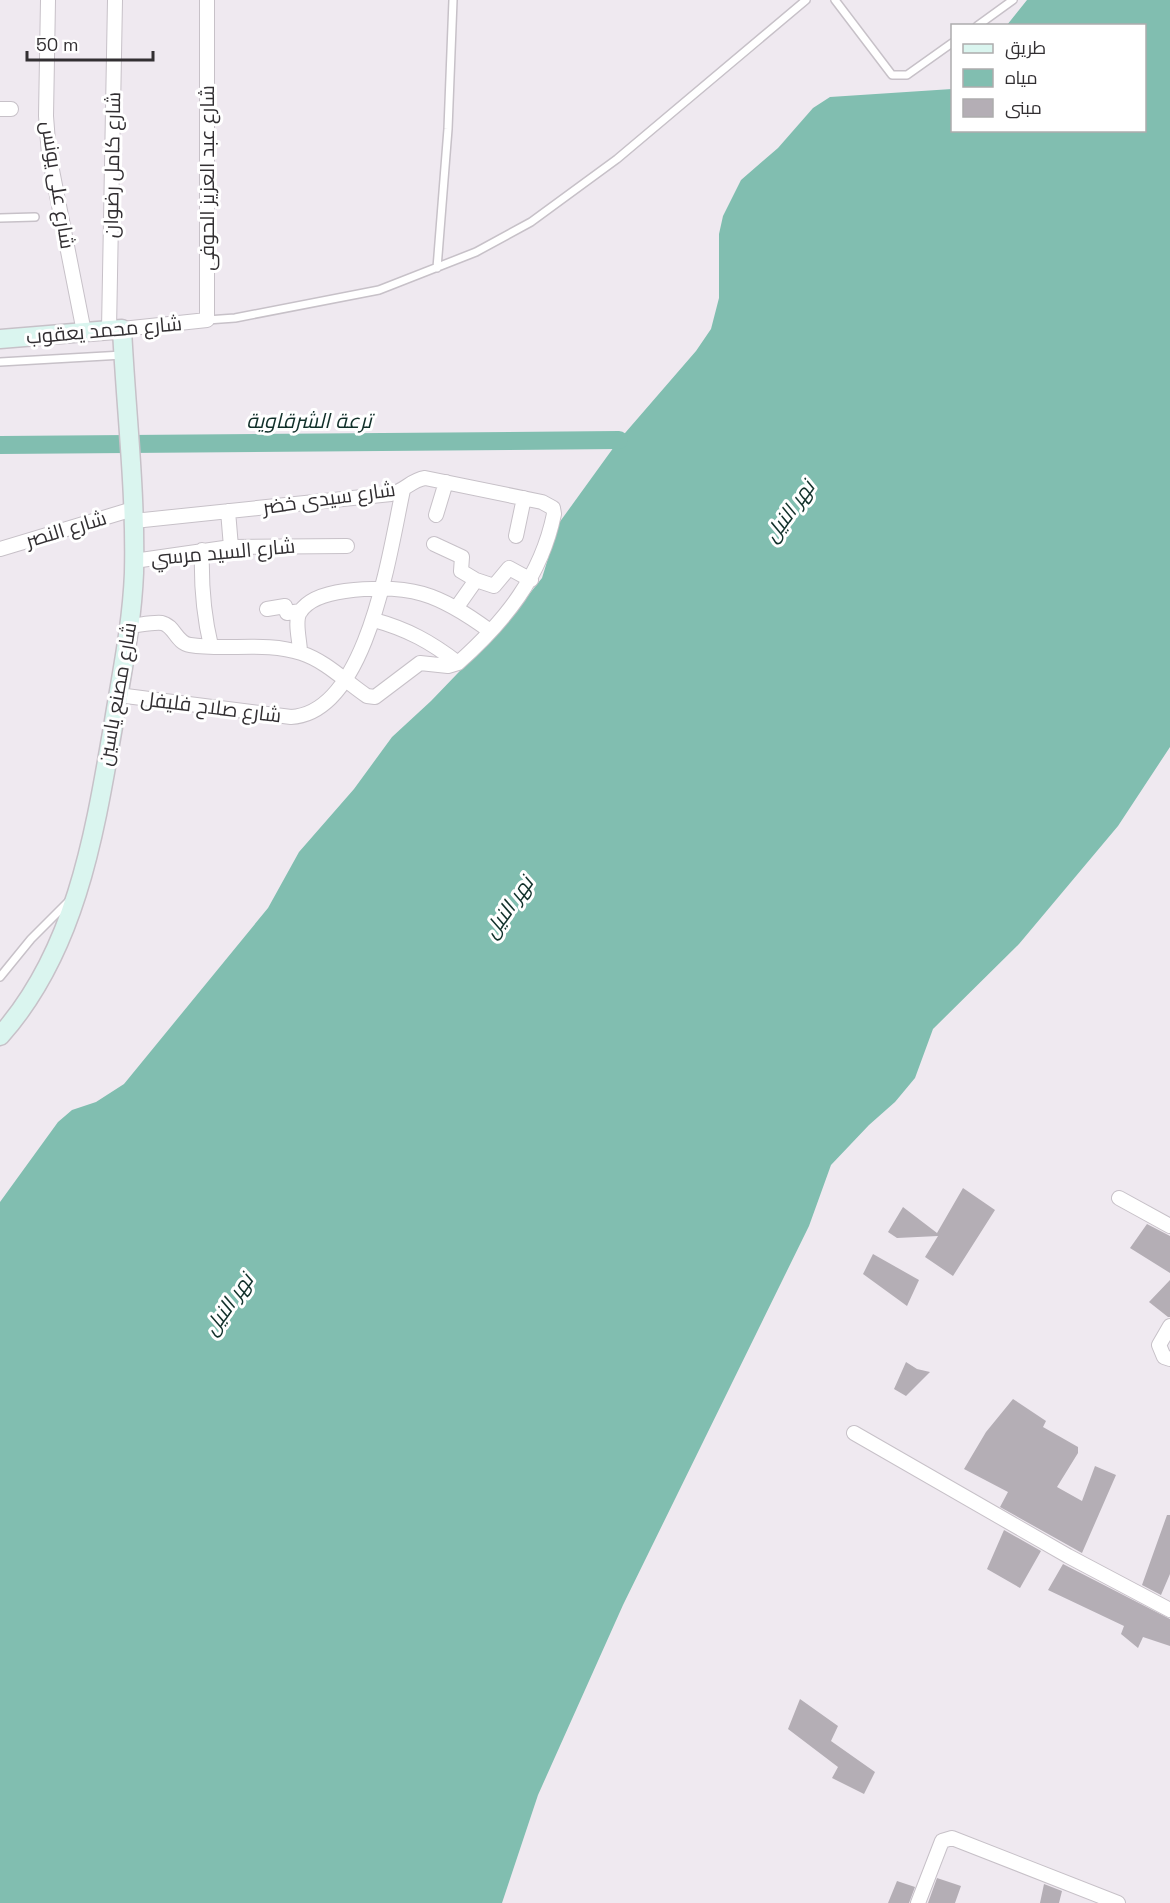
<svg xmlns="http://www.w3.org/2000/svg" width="1170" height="1903" font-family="'Space Grotesk',Cairo,sans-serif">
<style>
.water{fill:#81beb0}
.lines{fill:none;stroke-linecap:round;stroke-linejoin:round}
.canal{stroke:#81beb0;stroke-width:18}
.building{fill:#b4aeb5}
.service-casing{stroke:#c7c1c8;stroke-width:10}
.minor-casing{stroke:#c7c1c8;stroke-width:16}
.secondary-casing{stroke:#c7c1c8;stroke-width:21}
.service{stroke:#fff;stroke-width:7}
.minor{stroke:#fff;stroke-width:14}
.secondary{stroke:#daf5ef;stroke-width:18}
.labels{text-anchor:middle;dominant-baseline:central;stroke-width:6;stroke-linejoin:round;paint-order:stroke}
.street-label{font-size:20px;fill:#322f32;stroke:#fff}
.water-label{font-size:21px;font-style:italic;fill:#11302a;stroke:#fff}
</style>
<rect width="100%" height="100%" fill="#efe9f0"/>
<path class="water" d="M 1027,0 L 1170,0 L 1170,747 L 1118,826 L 1019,944 L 933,1029 L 915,1078 L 895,1102 L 869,1125 L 831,1165 L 809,1226 L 623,1605 L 538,1795 L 502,1903 L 0,1903 L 0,1202 L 58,1122 L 72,1110 L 96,1102 L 124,1084 L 268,908 L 299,852 L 354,789 L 392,737 L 431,701 L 508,621 L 542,578 L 559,523 L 619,440 L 696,351 L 711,329 L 719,298 L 719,234 L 723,216 L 741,180 L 778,148 L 813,108 L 830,97 L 952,89 L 952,130 L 1144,130 L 1144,26 L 1007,25 Z"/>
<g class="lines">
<path class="canal" d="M 0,445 L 619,440"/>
</g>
<path class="building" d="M 963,1188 L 995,1210 L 953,1276 L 925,1257 L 938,1236 L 897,1238 L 888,1232 L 903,1207 L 937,1233 Z
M 1147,1224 L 1170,1236 L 1170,1273 L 1130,1248 Z
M 873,1254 L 919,1280 L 907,1306 L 863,1274 Z
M 1170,1280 L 1170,1317 L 1168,1317 L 1149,1302 Z
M 906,1362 L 917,1369 L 930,1372 L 906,1396 L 894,1389 Z
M 1013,1399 L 1046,1421 L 1043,1427 L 1078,1447 L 1078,1453 L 1057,1487 L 1082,1501 L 1095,1466 L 1116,1475 L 1082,1553 L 1000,1507 L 1008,1492 L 964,1469 L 986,1432 Z
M 1167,1515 L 1170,1515 L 1170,1574 L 1161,1595 L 1142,1585 Z
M 1004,1530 L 1041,1551 L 1020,1588 L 987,1569 Z
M 1063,1564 L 1170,1619 L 1170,1646 L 1143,1637 L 1138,1648 L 1121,1634 L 1124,1626 L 1048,1590 Z
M 800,1699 L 838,1726 L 831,1741 L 875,1772 L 864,1794 L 832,1778 L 838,1767 L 788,1729 Z
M 937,1878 L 961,1886 L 955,1903 L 928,1903 Z
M 897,1881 L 915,1887 L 909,1903 L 888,1903 Z
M 1044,1884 L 1062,1891 L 1059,1903 L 1040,1903 Z"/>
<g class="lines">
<defs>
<path id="service" d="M 835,0 L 892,75 L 907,75 L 952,43
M 977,26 L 1013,0
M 0,218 L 35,217
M 437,268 L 448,129 L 453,0
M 207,320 L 235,318 L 379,290 L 476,252 L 531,222 L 617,159 L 806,0
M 0,362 L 123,355
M 0,977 L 31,939 L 69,901"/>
<path id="minor" d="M 48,0 L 46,116 L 49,155 L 84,332
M 0,109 L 11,109
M 122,329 L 207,320 L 207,0
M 109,330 L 115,0
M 228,511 L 231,547
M 436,515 L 446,482
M 516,536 L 524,498
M 434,544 L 462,557 L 461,571 L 476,580
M 0,549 L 133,509
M 202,550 C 201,583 203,613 211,646
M 134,561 L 231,547 L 347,546
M 457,607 L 476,580 L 494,586 L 509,568 L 531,580
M 267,609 L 285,606 L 287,613 L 301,611
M 374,620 C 407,629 431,642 458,663
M 130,626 C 140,625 153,622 162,623 C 175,626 176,643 190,645 C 226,651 266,641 301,653 C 326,661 346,682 367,696 L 375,697 L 420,663 L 448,666 L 458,663 C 505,621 541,577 554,514 L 553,508 L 542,502 L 425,478 C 411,480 405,491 391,494 L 134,521
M 300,652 C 300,641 294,621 300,612 C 309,598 330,593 345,591 C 410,583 438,593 490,631
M 118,695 L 291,717 C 368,713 390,549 403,490
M 1119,1198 L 1170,1226
M 1170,1326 L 1159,1345 L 1164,1357 L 1170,1359
M 854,1433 L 1068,1556 L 1170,1610
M 918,1903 L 942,1841 L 952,1838 L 1118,1903"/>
<path id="secondary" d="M 0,339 L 122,329 C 126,410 136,492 134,573 C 132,623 122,672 114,721 C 95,831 77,950 0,1036"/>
</defs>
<use href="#service" class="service-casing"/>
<use href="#minor" class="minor-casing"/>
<use href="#secondary" class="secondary-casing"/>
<use href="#service" class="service"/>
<use href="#minor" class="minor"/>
<use href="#secondary" class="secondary"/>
</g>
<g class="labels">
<g class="street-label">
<text transform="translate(112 165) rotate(-89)">شارع كامل رضوان</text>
<text transform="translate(207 178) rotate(-90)">شارع عبد العزيز الحوفى</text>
<text transform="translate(58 185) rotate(81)">شارع على يونس</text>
<text transform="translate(104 330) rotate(-5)">شارع محمد يعقوب</text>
<text transform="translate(329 498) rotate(-8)">شارع سيدى خضر</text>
<text transform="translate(66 529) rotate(-17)">شارع النصر</text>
<text transform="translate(223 552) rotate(-5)">شارع السيد مرسي</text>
<text transform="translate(117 694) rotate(-80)">شارع مصنع ياسين</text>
<text transform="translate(211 707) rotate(7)">شارع صلاح فليفل</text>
</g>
<g class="water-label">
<text x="309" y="420">ترعة الشرقاوية</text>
<text transform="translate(789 511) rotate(-54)">نهر النيل</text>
<text transform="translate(508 907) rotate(-55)">نهر النيل</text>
<text transform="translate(228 1304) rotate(-55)">نهر النيل</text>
</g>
</g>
<rect x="951" y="24" width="195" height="108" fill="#ffffff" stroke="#adacad" stroke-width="1.5"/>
<rect x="963" y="44" width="30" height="9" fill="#daf5ef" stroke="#adacad" stroke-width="1.5"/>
<text x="1005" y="54" font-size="18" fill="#322f32">طريق</text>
<rect x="963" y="69" width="30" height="18" fill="#81beb0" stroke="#adacad" stroke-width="1.5"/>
<text x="1005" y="84" font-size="18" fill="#322f32">مياه</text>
<rect x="963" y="99" width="30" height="18" fill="#b4aeb5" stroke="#adacad" stroke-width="1.5"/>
<text x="1005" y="114" font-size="18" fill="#322f32">مبنى</text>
<path d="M27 51v9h126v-9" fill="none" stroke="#322f32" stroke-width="3"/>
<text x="36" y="51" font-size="18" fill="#322f32" stroke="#ffffff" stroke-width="4.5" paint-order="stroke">50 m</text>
</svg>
